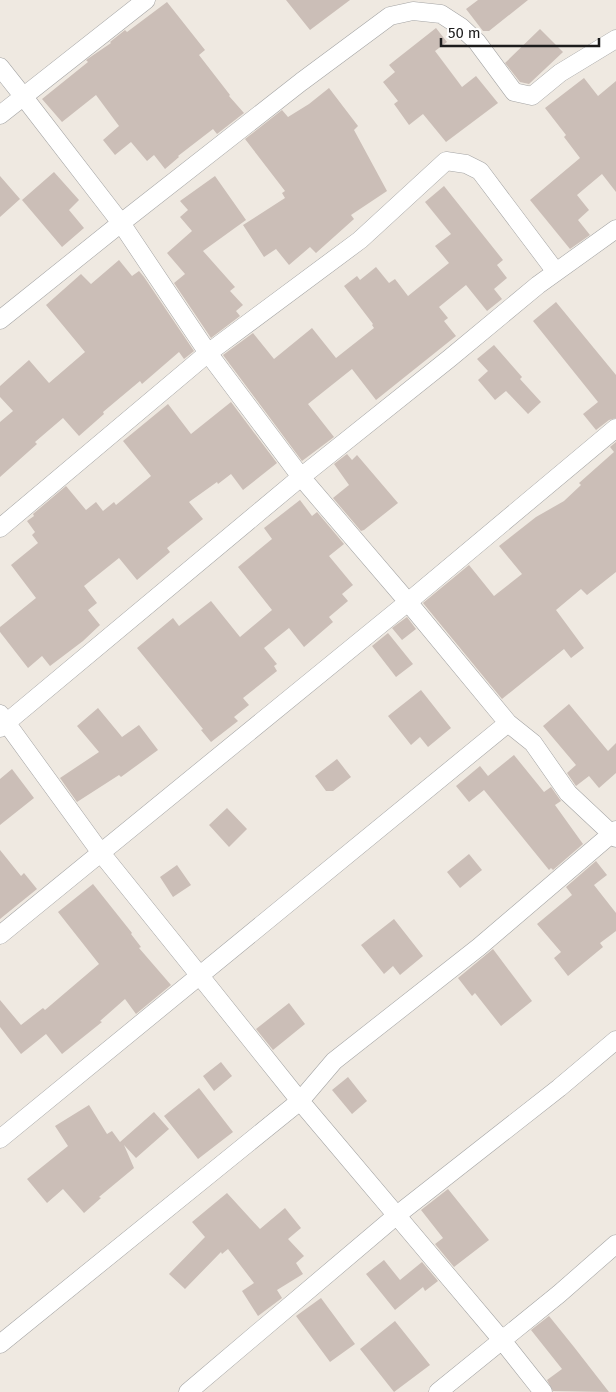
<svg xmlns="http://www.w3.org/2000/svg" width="616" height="1392" font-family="'Fira Sans',sans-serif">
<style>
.building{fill:#cbbeb7}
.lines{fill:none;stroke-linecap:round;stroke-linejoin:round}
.minor-casing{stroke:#a4a4a4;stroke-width:19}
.minor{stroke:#fff;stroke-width:18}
</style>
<rect width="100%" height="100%" fill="#efe9e1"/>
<path class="building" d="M 286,0 L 350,0 L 310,30 Z
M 478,0 L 528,0 L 489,31 L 483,31 L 466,9 Z
M 167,2 L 205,50 L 199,55 L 230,95 L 229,96 L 244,113 L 217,134 L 213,129 L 178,156 L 179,157 L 165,169 L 154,155 L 147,161 L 131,142 L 115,155 L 103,140 L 119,126 L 96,95 L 62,122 L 42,99 L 88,62 L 86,60 L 111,43 L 110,42 L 125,30 L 127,32 Z
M 436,28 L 447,42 L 435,51 L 462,87 L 476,76 L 498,103 L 446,142 L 423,114 L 409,125 L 394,104 L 398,101 L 383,82 L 395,72 L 389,65 Z
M 540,29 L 563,52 L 529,84 L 520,82 L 505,63 Z
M 584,78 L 598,96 L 616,81 L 616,192 L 602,174 L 577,195 L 589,210 L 578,220 L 590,235 L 570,249 L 530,200 L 580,158 L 564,137 L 566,135 L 545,108 Z
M 329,88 L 358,126 L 354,130 L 387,191 L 351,215 L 354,219 L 316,253 L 310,247 L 289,265 L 276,249 L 264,257 L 243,225 L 285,198 L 282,193 L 285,191 L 245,139 L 282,110 L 288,117 L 309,104 Z
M 54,172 L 79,200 L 69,210 L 84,228 L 62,247 L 22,200 Z
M 0,176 L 20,199 L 0,217 Z
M 215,176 L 246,220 L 203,251 L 235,287 L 230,291 L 243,305 L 236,311 L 240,316 L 211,338 L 174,283 L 185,274 L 167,253 L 192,231 L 180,217 L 188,210 L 180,201 Z
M 444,186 L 503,260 L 497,265 L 507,278 L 494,289 L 502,299 L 487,311 L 466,285 L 439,307 L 448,318 L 444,321 L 456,336 L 376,400 L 352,369 L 308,404 L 334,437 L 302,461 L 223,355 L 253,333 L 274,359 L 312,328 L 336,358 L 374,328 L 372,325 L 373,324 L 344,286 L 357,276 L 360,280 L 376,267 L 389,283 L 395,279 L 408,296 L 449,263 L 435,246 L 451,234 L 425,202 Z
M 119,260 L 132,276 L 139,271 L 144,277 L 194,351 L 184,359 L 179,352 L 142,384 L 140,381 L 103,412 L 104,414 L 79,436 L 63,418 L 35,442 L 37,444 L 0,477 L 0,422 L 13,411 L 0,397 L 0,386 L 29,360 L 49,383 L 85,352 L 46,305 L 81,274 L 91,284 Z
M 556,302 L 616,375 L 616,418 L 609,420 L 596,430 L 583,414 L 598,402 L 533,321 Z
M 494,345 L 522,377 L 520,379 L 541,402 L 528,414 L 506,391 L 495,400 L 478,380 L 488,371 L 477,359 Z
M 231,402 L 277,463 L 243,490 L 231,474 L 218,484 L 217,482 L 189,502 L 203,519 L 167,548 L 170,552 L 137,580 L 119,558 L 84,586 L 97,603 L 88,610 L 100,625 L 83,641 L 50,666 L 42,656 L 28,668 L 0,632 L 0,627 L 36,598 L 11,565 L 38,543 L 32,535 L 35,532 L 27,521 L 34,516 L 33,514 L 66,486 L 86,510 L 96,502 L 103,511 L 114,502 L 116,505 L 151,476 L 123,441 L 168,404 L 191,434 Z
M 616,442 L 616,572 L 587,595 L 581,589 L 556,610 L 584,648 L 571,658 L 564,649 L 502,699 L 423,603 L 469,565 L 494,596 L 522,574 L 499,546 L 536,517 L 564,501 L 581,485 L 579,483 L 614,452 L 610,447 Z
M 347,454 L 352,460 L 357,455 L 398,503 L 364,530 L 361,531 L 333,498 L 349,485 L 334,464 Z
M 300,500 L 312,516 L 317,512 L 344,544 L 329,556 L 353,585 L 342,594 L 348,601 L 329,617 L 333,622 L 304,647 L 289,628 L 264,648 L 277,664 L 274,666 L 277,671 L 243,698 L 249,705 L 234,717 L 238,721 L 211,742 L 201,730 L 203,729 L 137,648 L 173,618 L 179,626 L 211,601 L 240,637 L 272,610 L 238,567 L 272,539 L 264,528 Z
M 407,617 L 416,629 L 402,640 L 392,628 Z
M 388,633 L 413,664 L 396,677 L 372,646 Z
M 421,690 L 451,728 L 428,747 L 420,737 L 411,745 L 388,716 Z
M 569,704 L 608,751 L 616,743 L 616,773 L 599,788 L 589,776 L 576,786 L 567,773 L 576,765 L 543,726 Z
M 98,708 L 122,737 L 139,725 L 158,750 L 121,777 L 119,775 L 77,802 L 60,778 L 99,752 L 77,726 Z
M 514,755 L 544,792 L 551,787 L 561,801 L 555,805 L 583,844 L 553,870 L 551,868 L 549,870 L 484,790 L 469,802 L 456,786 L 480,766 L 488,776 Z
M 337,759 L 351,777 L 333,791 L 326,791 L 315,776 Z
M 12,769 L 34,798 L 0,825 L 0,779 Z
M 227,808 L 247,829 L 229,847 L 209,825 Z
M 0,850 L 21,876 L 24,873 L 37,889 L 0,919 Z
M 469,854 L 482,870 L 460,888 L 447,872 Z
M 596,861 L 607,875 L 594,885 L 616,913 L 616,931 L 600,943 L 603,947 L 568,976 L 554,958 L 561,952 L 537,924 L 572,895 L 566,887 Z
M 177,865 L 191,885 L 173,897 L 160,877 Z
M 93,884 L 132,933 L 131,934 L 141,947 L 139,948 L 171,985 L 136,1014 L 125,999 L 100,1021 L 102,1022 L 62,1054 L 46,1034 L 21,1054 L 0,1027 L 0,1000 L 21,1025 L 43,1008 L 45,1010 L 99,964 L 58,912 Z
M 394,919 L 423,956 L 400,975 L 393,966 L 384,974 L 361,945 Z
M 493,949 L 532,1001 L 501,1026 L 475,993 L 472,996 L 458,978 Z
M 289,1003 L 305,1024 L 273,1050 L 256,1029 Z
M 221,1062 L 232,1076 L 214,1091 L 203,1076 Z
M 348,1077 L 367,1101 L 352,1114 L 332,1090 Z
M 199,1088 L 233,1132 L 198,1159 L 164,1116 Z
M 89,1105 L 107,1134 L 112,1131 L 120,1142 L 154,1112 L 169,1129 L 136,1158 L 124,1145 L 134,1168 L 99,1197 L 101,1198 L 84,1213 L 63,1189 L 47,1203 L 27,1179 L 68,1146 L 55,1126 Z
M 448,1189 L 489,1240 L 454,1267 L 435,1244 L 443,1238 L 421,1210 Z
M 227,1193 L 260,1229 L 285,1208 L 301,1228 L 288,1239 L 304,1256 L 296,1263 L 303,1274 L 277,1290 L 282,1298 L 258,1316 L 242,1291 L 254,1283 L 228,1249 L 222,1254 L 221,1252 L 185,1289 L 169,1274 L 205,1237 L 192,1222 Z
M 384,1260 L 400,1280 L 422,1262 L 438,1281 L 425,1291 L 423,1287 L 395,1310 L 366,1274 Z
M 321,1298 L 355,1344 L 330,1362 L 296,1316 Z
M 549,1316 L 574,1347 L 609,1392 L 553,1391 L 547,1380 L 562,1369 L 531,1330 Z
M 395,1321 L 430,1365 L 394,1392 L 360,1349 Z"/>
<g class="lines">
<defs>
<path id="minor" d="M 0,67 L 23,96 L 121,223 L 208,353 L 301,477 L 408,602 L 508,723 L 533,743 L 568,793 L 616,838
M 0,115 L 146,0
M 0,320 L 121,223 L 301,82 L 390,16 L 413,11 L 441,14 L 461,27 L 477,42 L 514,92 L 532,96 L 560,73 L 616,39
M 0,528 L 208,353 L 360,240 L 446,161 L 466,164 L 480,171 L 556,272
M 0,714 L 101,853 L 200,976 L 300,1101 L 501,1339 L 543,1392
M 0,728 L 301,477 L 450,358 L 538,285 L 616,229
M 0,935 L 408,602 L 616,428
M 0,1139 C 169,1001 337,861 508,723
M 0,1344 L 300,1101 L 334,1061 L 479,947 L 616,830
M 188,1392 L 397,1215 L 559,1088 L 616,1040
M 438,1392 L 559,1294 L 616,1244"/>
</defs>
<use href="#minor" class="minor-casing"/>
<use href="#minor" class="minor"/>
</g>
<path d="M441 38v8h158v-8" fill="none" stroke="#1d1d1d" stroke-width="2.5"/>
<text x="448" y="38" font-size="15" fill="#1d1d1d" stroke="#ffffff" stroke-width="4" paint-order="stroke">50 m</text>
</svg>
